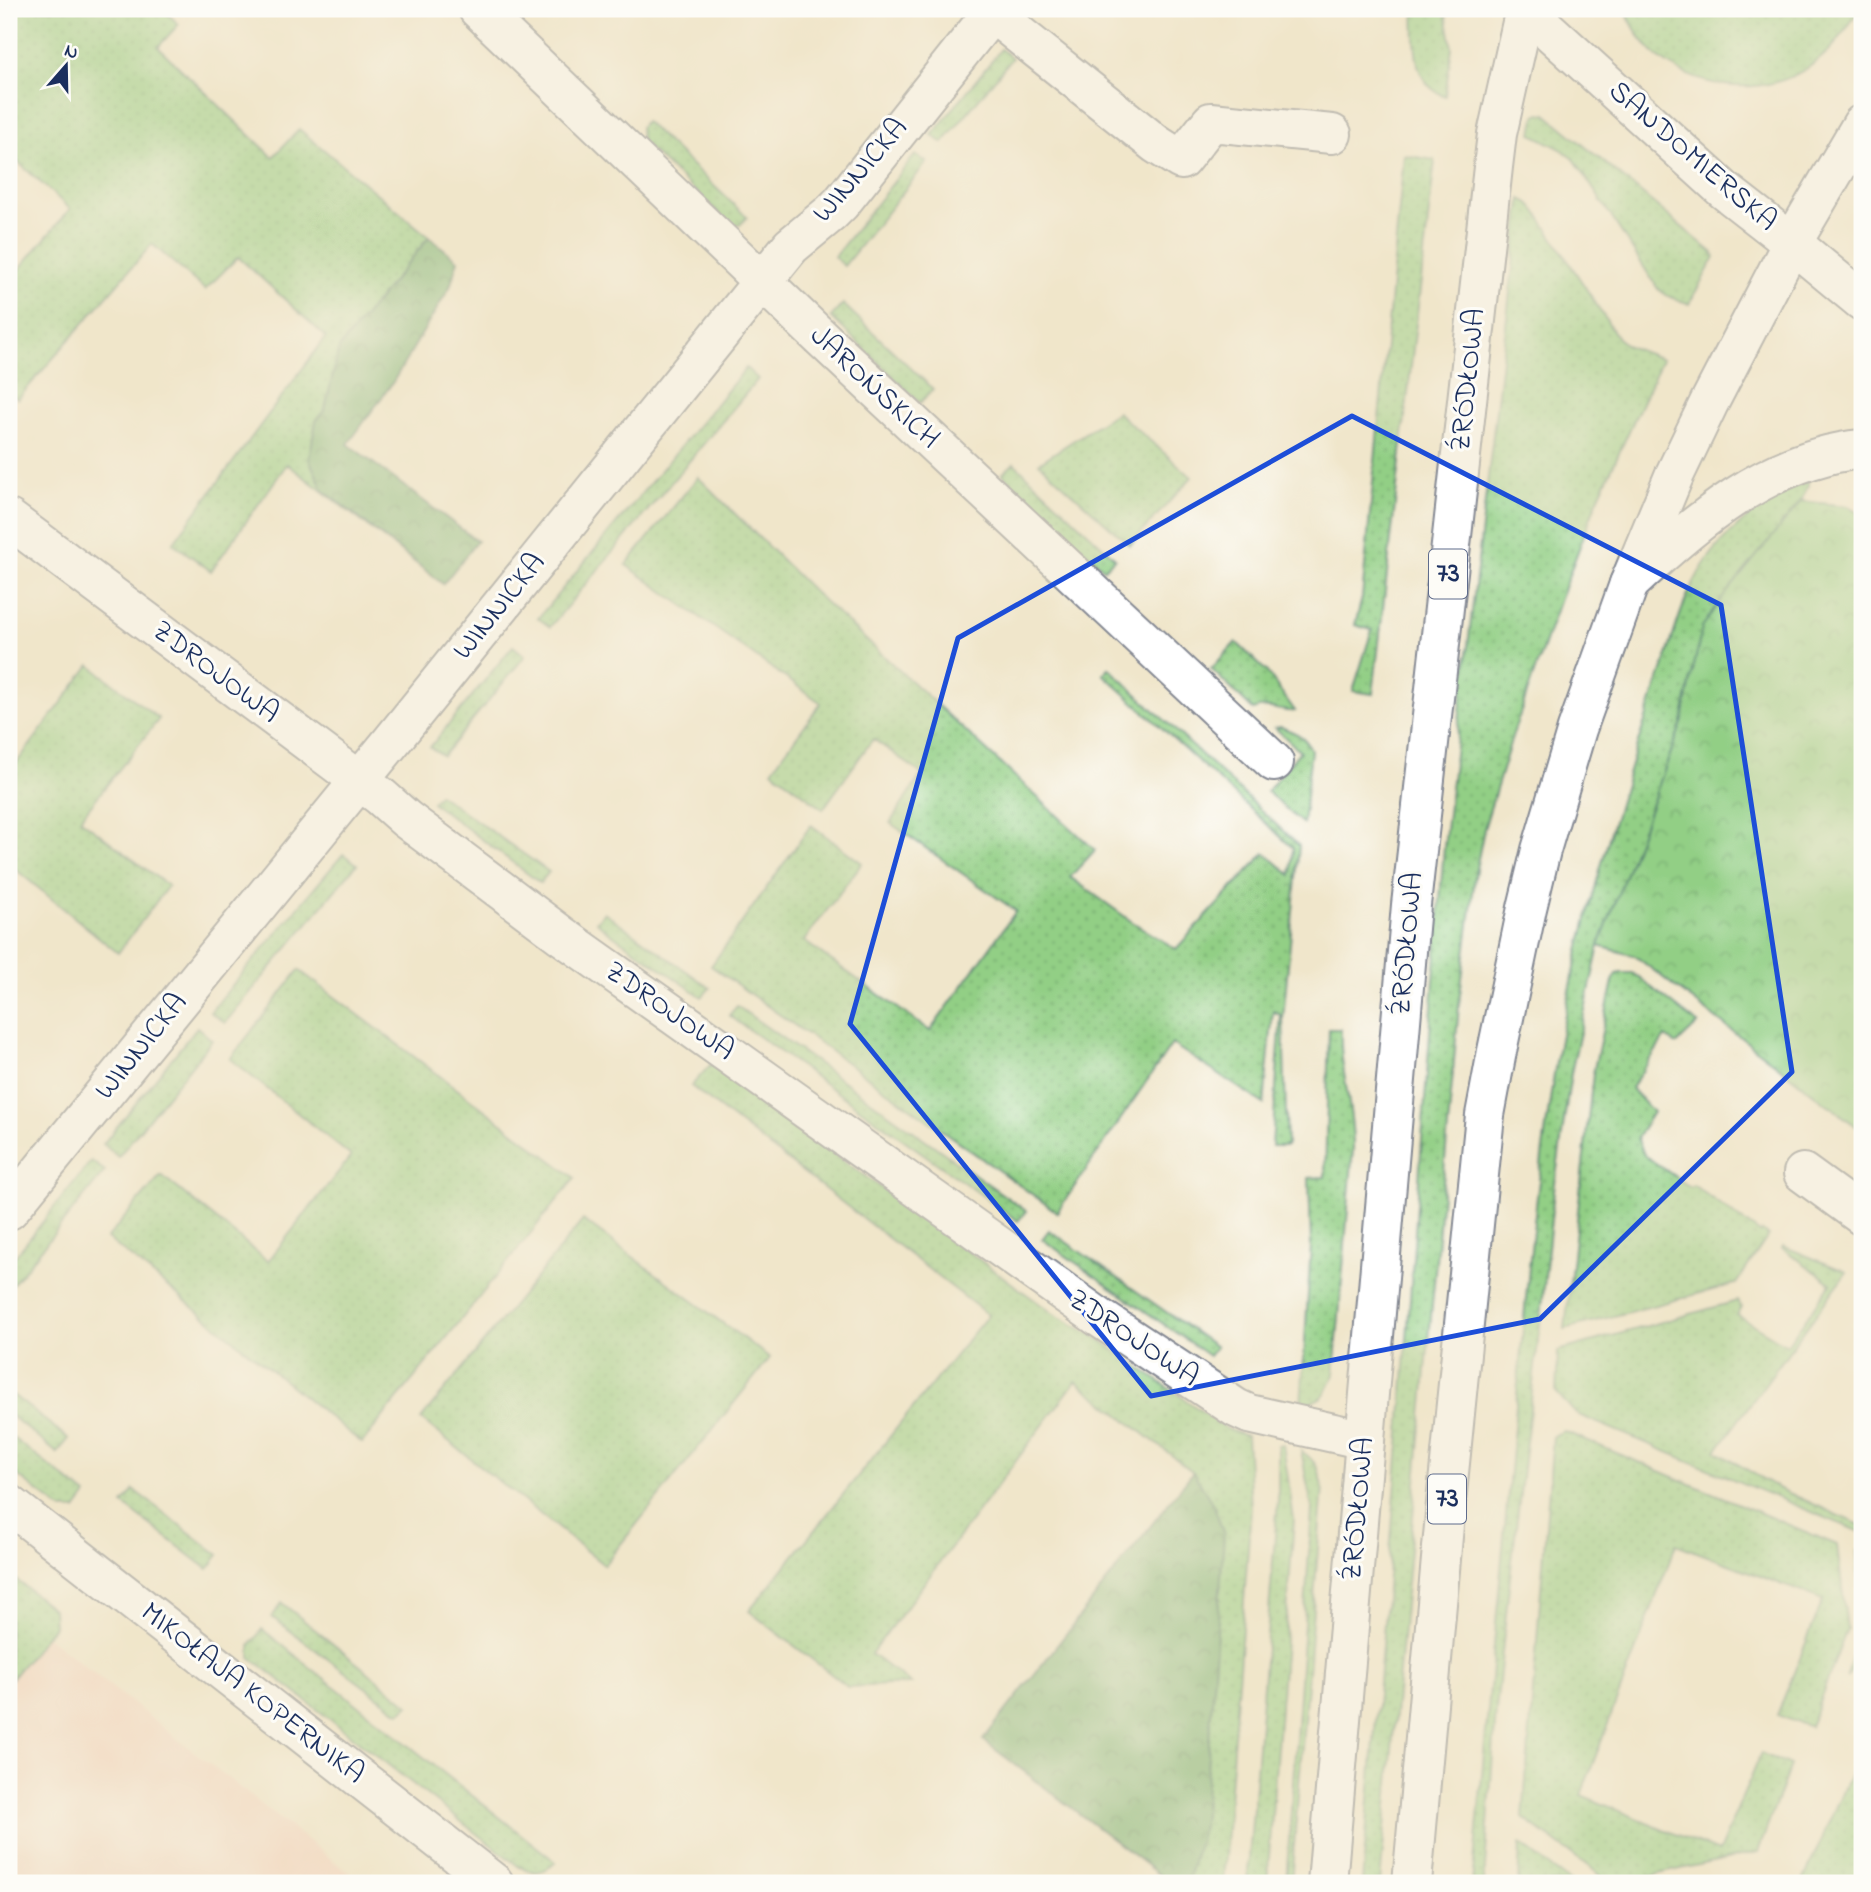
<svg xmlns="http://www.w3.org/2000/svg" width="1871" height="1892" font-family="'Indie Flower',sans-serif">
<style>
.built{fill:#f4d3c1}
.grass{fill:url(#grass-dots);stroke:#567f72;stroke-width:2}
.forest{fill:url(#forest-crowns);stroke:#487068;stroke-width:2}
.park{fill:url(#park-crowns);stroke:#567f72;stroke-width:2}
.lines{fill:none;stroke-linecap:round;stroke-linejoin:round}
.minor-casing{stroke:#868a94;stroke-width:42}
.major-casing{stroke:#868a94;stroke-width:42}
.minor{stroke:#fff;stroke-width:38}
.major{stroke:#fff;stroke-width:38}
.marked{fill:none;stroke:#1d4ed8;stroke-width:5;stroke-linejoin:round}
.labels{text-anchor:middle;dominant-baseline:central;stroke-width:6;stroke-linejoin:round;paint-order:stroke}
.shield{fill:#fdfcf7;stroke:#5f6c8c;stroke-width:2}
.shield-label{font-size:28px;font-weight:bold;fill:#1b2f5e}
.street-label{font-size:30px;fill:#1b2f5e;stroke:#fdfcf7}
</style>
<defs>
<pattern id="grass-dots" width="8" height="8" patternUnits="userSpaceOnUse" patternTransform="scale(1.75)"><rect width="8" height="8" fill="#92cf85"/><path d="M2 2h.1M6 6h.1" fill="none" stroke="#7db275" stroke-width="1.8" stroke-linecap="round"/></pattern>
<pattern id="forest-crowns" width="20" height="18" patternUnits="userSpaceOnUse" patternTransform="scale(1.75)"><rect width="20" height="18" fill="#75b272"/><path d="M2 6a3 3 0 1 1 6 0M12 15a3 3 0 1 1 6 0" fill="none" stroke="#5f9161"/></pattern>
<pattern id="park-crowns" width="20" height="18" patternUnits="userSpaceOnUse" patternTransform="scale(1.75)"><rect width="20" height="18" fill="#92cf85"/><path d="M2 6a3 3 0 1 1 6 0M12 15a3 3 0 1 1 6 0" fill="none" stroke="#7db275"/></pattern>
</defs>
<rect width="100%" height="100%" fill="#fdfcf7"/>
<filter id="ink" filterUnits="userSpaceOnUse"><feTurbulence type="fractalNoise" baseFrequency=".0143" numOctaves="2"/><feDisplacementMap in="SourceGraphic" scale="14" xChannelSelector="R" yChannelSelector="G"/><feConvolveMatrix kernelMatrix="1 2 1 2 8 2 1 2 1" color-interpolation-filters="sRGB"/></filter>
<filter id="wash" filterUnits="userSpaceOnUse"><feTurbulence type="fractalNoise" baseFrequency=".00686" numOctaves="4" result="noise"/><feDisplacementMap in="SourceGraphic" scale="28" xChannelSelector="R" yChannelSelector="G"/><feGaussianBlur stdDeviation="1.57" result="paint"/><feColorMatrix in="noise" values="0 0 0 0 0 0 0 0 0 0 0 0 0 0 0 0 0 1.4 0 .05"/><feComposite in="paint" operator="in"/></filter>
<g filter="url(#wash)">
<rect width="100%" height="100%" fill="#f0e6cb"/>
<path class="built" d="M 46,1636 L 362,1883 L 9,1883 L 9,1682 Z"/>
<path class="grass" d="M 9,9 L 162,9 L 179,24 L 158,47 L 273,157 L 299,129 L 429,237 L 339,348 L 336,436 L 477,541 L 443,584 L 287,464 L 211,571 L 173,543 L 326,337 L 238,257 L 205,290 L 152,244 L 18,399 L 9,393 L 9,281 L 70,209 L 9,154 Z
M 1414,9 L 1443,9 L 1446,13 L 1452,48 L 1445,96 C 1409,83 1416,40 1414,9 Z
M 1625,9 L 1859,9 C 1844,34 1832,52 1806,69 C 1763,96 1704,90 1663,61 C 1646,49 1633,28 1625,9 Z
M 1001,49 L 1012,58 L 943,143 L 932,135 Z
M 1540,113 L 1546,114 L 1713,253 L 1715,257 L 1689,304 L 1668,296 L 1658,289 L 1574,159 L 1561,149 L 1532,134 L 1535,116 Z
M 645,121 L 747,217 L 740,225 L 732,225 L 641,142 L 640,127 Z
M 915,155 L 927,162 L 844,266 L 834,257 Z
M 1404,155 L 1435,160 L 1373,694 L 1353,691 L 1372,630 L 1355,625 L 1362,598 Z
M 1521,199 L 1529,203 L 1536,211 L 1618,338 L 1628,346 L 1662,359 L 1597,501 L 1562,593 L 1512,737 L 1484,829 L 1476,869 L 1460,994 L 1380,1883 L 1362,1883 L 1399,1445 L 1444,847 Z
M 843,304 L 933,389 L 920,403 L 831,317 Z
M 746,368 L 758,379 L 550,627 L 538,618 Z
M 1117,412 L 1192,477 L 1130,545 L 1039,463 Z
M 1014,463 L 1115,558 L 1104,569 L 1002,474 Z
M 698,477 L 814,592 L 1095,850 L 1070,877 L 1131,921 L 1176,949 L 1265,853 L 1291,875 L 1293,848 L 1103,674 L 1109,668 L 1299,846 L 1283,1019 L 1287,1146 L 1272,1146 L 1281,1015 L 1273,1011 L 1264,1104 L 1172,1044 L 1057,1212 L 711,966 L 811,825 L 862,863 L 804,941 L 930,1031 L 1016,911 L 890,823 L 922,774 L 873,739 L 823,809 L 772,770 L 821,703 L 626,565 Z
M 1808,480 L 1808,486 L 1801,501 L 1712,612 L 1691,680 L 1682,723 L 1599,946 L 1571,1073 L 1554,1190 L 1541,1316 L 1508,1595 L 1496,1711 L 1484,1883 L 1472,1883 C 1486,1735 1499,1587 1513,1438 C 1524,1315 1535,1191 1555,1068 C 1572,965 1600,864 1631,765 C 1642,729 1654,694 1666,659 C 1676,626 1686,591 1705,563 C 1731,525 1769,499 1808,480 Z
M 1236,642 L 1266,671 L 1295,711 C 1281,713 1267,703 1253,710 L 1211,669 Z
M 513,646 L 525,656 L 443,756 L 430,747 Z
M 90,665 L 159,719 L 80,819 L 168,886 L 118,953 L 9,864 L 9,773 Z
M 1281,727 C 1294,732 1306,736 1311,750 L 1303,824 L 1267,792 L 1300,751 L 1275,728 Z
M 439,794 L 549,872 L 540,883 L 432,802 Z
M 343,854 L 357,864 L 225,1023 L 210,1012 Z
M 604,912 L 710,988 L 702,997 L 606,930 L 596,922 Z
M 299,970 L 575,1178 L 362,1443 L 107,1238 L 161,1175 L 268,1261 L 351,1156 L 230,1059 Z
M 1621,973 L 1633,973 L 1698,1024 L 1677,1044 L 1665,1037 L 1631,1088 L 1653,1112 L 1637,1138 L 1644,1155 L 1690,1187 L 1693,1185 L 1760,1233 L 1762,1231 L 1769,1235 L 1736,1284 L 1565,1329 L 1593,1074 L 1613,981 L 1617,974 Z
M 737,1006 L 1026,1211 L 1018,1221 L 1008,1214 L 738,1022 L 729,1015 Z
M 197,1027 L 212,1040 L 118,1157 L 103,1144 Z
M 1329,1029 L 1341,1029 C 1339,1071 1354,1107 1353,1149 L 1334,1375 C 1326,1396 1323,1400 1301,1405 L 1311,1246 L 1309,1178 L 1325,1177 Z
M 711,1064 L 1054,1314 L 1099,1339 L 1227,1429 L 1247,1436 L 1251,1508 L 1223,1883 L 1170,1883 L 983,1740 L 1193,1472 L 1076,1381 L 871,1654 L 911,1684 L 848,1687 L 749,1611 L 988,1315 L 691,1086 Z
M 91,1161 L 105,1171 L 9,1289 L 9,1264 Z
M 583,1220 L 770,1358 L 604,1565 L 421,1419 Z
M 1049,1230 L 1216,1347 L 1209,1356 L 1042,1239 Z
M 1783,1246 L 1847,1272 L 1716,1451 L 1778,1488 L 1862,1526 L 1862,1533 L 1576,1414 L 1556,1392 L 1558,1351 L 1737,1301 L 1742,1307 L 1737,1315 L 1787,1345 L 1831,1283 L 1782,1248 Z
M 9,1392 L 69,1439 L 57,1453 L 9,1414 Z
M 1564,1431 L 1837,1545 L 1847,1629 L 1810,1727 L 1777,1715 L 1823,1600 L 1676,1544 L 1581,1795 L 1719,1852 L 1761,1753 L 1790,1766 L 1758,1852 L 1618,1883 L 1611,1883 L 1523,1818 L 1553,1436 Z
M 9,1435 L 87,1495 L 76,1510 L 62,1510 L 9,1469 Z
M 1283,1444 L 1294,1520 L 1267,1883 L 1247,1883 L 1278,1499 L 1278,1445 Z
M 1301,1451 C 1316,1460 1320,1471 1323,1487 L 1291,1883 L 1286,1883 L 1312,1508 Z
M 134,1490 L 219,1555 L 208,1569 L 123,1504 Z
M 1857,1551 L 1862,1554 L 1862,1657 L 1846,1679 L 1861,1625 Z
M 9,1574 L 53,1609 L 54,1626 L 9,1682 Z
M 282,1603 L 409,1705 L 401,1712 L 397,1711 L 272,1617 Z
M 262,1629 L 556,1862 C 543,1874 533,1874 518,1866 L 250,1657 L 250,1646 Z
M 1862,1762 L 1862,1883 L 1802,1883 L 1855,1763 Z
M 1520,1844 L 1572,1883 L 1518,1883 Z"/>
<path class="forest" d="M 429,237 L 458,260 L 450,287 L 393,382 L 348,444 L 477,541 L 443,584 L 323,490 L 309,459 L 316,421 L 325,409 L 339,348 Z
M 1193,1472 L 1214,1506 L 1224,1535 L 1203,1826 L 1187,1883 L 1170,1883 L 983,1740 Z"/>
<path class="park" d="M 1801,501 L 1848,506 L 1862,514 L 1862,1120 L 1857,1127 L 1635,956 L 1599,946 L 1682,723 L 1702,628 L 1712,612 L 1724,596 Z"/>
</g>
<g filter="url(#ink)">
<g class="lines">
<defs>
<path id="minor" d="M 478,9 L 813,330 L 1274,762
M 992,13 L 1156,144 L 1181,160 L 1211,122 L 1332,134
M 1792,243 L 1862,301
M 9,519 L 332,760 L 380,796 L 406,819 L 561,935 L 1100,1318 L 1236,1408 L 1249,1414 L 1365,1440
M 1629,584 C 1695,522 1769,458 1862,449
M 1803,1173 L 1862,1216
M 9,1210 L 391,742 L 791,246 L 831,213 L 841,203 L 995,9
M 9,1504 L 494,1883"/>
<path id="major" d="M 1525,9 L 1724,190 L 1792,243
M 1327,1883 L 1411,905 L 1493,167 L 1497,134 L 1525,9
M 1412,1883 L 1446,1503 L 1485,1115 L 1497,1051 L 1527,908 L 1541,850 L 1577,729 L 1629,584 L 1674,476 L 1709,403 L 1792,243 L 1862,124"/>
</defs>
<use href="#minor" class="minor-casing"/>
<use href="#major" class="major-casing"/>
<use href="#minor" class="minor"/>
<use href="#major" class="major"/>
</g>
</g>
<path d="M0 0H1871V1892H0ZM 1352,416 L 1721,605 L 1792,1072 L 1540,1319 L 1151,1396 L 850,1024 L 958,638 Z" fill="#f0e6cb" fill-opacity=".55" fill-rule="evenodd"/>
<path class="marked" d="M 1352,416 L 1721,605 L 1792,1072 L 1540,1319 L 1151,1396 L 850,1024 L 958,638 Z"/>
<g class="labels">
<g class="shield">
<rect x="1429" y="549.5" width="38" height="49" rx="5"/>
<rect x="1428" y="1474.5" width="38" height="49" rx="5"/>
</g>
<g class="shield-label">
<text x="1448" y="574">73</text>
<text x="1447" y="1499">73</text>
</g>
<g class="street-label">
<text transform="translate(1692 157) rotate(41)">SANDOMIERSKA</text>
<text transform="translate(861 171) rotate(-49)">WINNICKA</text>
<text transform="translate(1469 380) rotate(-84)">ŹRÓDŁOWA</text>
<text transform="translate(874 388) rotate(43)">JAROŃSKICH</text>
<text transform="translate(500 607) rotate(-51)">WINNICKA</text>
<text transform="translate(215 673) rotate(37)">ZDROJOWA</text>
<text transform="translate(1408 944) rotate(-85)">ŹRÓDŁOWA</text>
<text transform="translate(669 1012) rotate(35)">ZDROJOWA</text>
<text transform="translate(142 1047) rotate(-51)">WINNICKA</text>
<text transform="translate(1133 1339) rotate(34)">ZDROJOWA</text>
<text transform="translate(1359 1509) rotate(-85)">ŹRÓDŁOWA</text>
<text transform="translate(252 1694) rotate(38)">MIKOŁAJA KOPERNIKA</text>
</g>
</g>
<rect width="1871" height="1892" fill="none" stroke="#fdfcf7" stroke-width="35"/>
<g transform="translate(66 66) rotate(20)" stroke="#fdfcf7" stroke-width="5" paint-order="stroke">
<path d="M0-5L12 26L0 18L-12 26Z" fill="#1b2f5e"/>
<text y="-10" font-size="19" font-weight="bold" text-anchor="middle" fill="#1b2f5e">N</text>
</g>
</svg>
